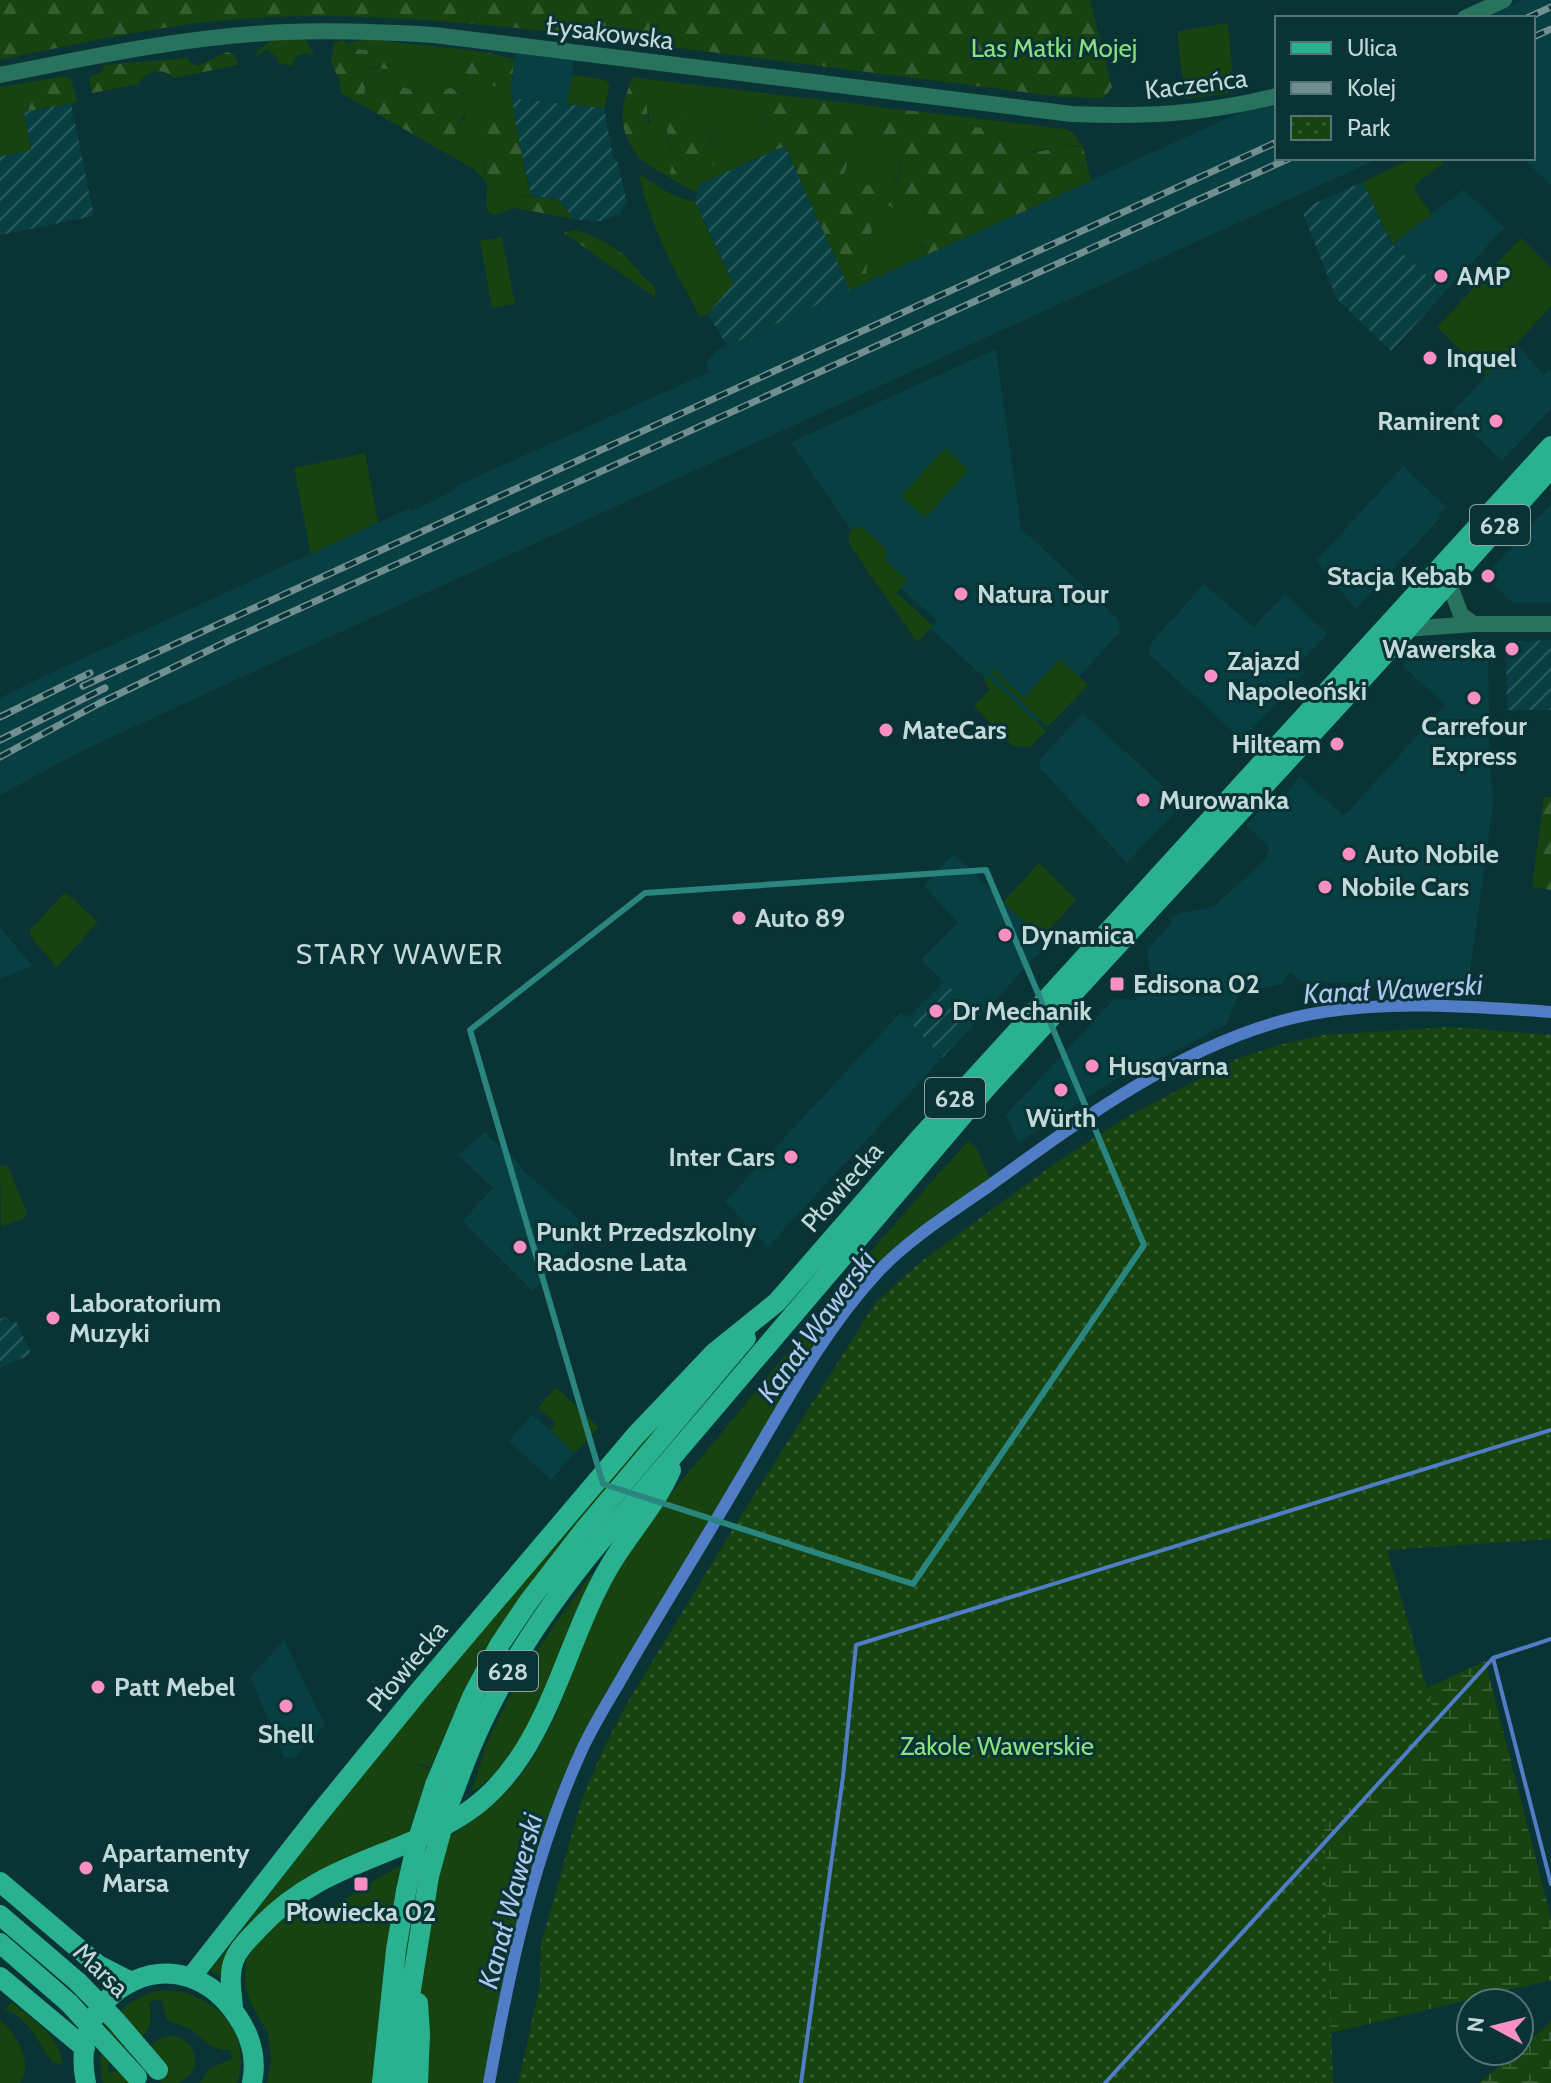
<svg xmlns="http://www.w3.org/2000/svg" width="1551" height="2083" font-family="Cabin,sans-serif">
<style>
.built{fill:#073f42}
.industrial{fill:url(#industrial-furrows)}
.green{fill:#164310}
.forest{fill:url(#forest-firs)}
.wetland{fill:url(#wetland-marsh)}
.park{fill:url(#park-dots)}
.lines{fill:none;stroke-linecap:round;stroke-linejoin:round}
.stream{stroke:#507dc5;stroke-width:4}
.canal{stroke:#507dc5;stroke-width:12}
.minor{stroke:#27735d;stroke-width:16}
.major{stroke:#2ab290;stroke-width:20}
.rail-casing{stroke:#718f90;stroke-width:7}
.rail{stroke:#0a3335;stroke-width:4;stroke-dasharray:12;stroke-linecap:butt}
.major-bridge{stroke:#2ab290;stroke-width:20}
.marked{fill:none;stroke:#2a857e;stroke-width:6;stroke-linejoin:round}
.poi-dot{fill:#fa8fc6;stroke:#0a3335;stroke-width:3}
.labels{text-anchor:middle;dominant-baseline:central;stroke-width:6;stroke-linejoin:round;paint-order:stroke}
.shield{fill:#0a3335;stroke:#8ca6a8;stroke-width:2}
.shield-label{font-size:24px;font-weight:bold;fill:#c3d8d9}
.street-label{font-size:26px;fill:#c3d8d9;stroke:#0a3335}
.park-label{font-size:26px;fill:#8bdf7f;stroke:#0a3335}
.poi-label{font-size:26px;font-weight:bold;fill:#c3d8d9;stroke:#0a3335;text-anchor:start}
.neighbourhood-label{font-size:28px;letter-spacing:2px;fill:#c3d8d9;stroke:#0a3335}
.water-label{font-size:28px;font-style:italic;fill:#b0c8ef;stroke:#0a3335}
</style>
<defs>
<pattern id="industrial-furrows" width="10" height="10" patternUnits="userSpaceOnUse" patternTransform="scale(2)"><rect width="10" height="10" fill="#073f42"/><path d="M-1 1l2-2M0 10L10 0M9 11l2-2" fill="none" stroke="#2a5a5d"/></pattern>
<pattern id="forest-firs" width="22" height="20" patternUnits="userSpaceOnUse" patternTransform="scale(2)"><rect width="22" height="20" fill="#164310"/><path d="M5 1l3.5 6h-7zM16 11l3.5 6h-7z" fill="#365d32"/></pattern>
<pattern id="wetland-marsh" width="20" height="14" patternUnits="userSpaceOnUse" patternTransform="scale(2)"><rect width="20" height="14" fill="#164310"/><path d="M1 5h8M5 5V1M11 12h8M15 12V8" fill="none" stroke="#365d32"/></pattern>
<pattern id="park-dots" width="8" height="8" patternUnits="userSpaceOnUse" patternTransform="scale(2)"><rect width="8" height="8" fill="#164310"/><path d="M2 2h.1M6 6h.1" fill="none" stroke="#365d32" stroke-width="1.8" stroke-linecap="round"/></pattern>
</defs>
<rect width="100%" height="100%" fill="#0a3335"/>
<path class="built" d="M 1523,0 L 1551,0 L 1551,185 L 1522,158 L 1533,158 L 1533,18 L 1484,18 Z
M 515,53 L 574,60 L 567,104 L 510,98 Z
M 1277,102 L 1277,158 L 1380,158 L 240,678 L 84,750 L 0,795 L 0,698 L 44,676 L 410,508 L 412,511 L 455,490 L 454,487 L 709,372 L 706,362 L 717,350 L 1243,111 Z
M 1463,190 L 1505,227 L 1445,292 L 1392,244 Z
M 1516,344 L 1544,375 L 1549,369 L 1551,370 L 1551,409 L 1502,461 L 1452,412 Z
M 996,349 L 1021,528 L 1119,620 L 1120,632 L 1038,722 L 1033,722 L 930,628 L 937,621 L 873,563 L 791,442 Z
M 1403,466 L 1446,507 L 1439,514 L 1440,518 L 1356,609 L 1316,561 Z
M 1551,504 L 1551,603 L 1513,603 L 1487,579 L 1486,574 Z
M 1204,584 L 1254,627 L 1285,594 L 1328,634 L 1298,665 L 1305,672 L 1242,740 L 1150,655 L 1150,644 Z
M 1488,640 L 1490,773 L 1494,797 L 1468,986 L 1302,982 L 1290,972 L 1281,984 L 1238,995 L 1227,1024 L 1133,1073 L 1113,1081 L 1018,1143 L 1006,1115 L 1115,998 L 1135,1000 L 1152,985 L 1147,950 L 1172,922 L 1170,918 L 1180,913 L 1213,907 L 1265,860 L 1269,847 L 1246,825 L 1269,801 L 1280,804 L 1299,776 L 1344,816 L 1445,705 L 1402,665 L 1424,641 Z
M 1083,713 L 1183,804 L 1127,863 L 1039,767 L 1040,759 Z
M 953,854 L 1048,943 L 980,1017 L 921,960 L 958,923 L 924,886 Z
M 0,928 L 33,966 L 0,979 Z
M 901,1012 L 942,1058 L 768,1247 L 725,1202 Z
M 485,1132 L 499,1146 L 504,1146 L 524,1171 L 589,1228 L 533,1291 L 462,1221 L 493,1188 L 458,1155 Z
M 532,1414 L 575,1453 L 551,1480 L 509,1441 Z
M 284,1640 L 325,1725 L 294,1758 L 284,1757 L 250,1677 Z"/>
<path class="industrial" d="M 510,98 L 604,108 L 613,156 L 617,161 L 627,202 L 620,214 L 601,221 L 579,220 L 574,219 L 558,199 L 531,196 Z
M 71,103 L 94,216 L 0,235 L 0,156 L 31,149 L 24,112 Z
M 785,146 L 850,290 L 727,346 L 708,314 L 733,283 L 695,202 L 699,184 Z
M 1363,182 L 1391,243 L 1445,292 L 1391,351 L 1337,299 L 1303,214 L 1315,203 Z
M 1551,640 L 1551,710 L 1507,710 L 1506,642 Z
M 944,982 L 980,1017 L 942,1058 L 905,1016 L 911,1015 Z
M 7,1316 L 10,1323 L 16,1321 L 31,1354 L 0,1368 L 0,1319 Z"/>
<path class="green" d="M 1228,23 L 1233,76 L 1227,84 L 1228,94 L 1185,99 L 1177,31 Z
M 304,38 L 315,55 L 307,53 L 296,56 L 293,66 L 276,63 L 279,60 L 267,49 L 256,57 L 257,51 L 272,40 Z
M 365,39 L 478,51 L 466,62 L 485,83 L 511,91 L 515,121 L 501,119 L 484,161 L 486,181 L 474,169 L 453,157 L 456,128 L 465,117 L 464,94 L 451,88 L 427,93 L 402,87 L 388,102 L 382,103 L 364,94 L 369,68 L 377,70 L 383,48 C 371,49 356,53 348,43 Z
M 579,75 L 605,80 L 610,84 L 604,108 L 567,104 L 571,77 Z
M 647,79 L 764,93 L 760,98 L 761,112 L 765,116 L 773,151 L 699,184 L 697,193 L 675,181 L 688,170 L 707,169 L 716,148 L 698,115 L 667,136 L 673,160 L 669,177 C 646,164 636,160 626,135 L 634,139 L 650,121 L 645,94 Z
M 31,82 L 28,100 L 29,111 L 24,113 L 31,150 L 0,156 L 0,87 Z
M 850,103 L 895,109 L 885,121 L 876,145 L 900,160 L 899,174 L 891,188 L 867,185 L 842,187 L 836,181 L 845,172 L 857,125 Z
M 957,116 L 1065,129 L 1073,133 L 1083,147 L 1072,145 L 1027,152 L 981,128 L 961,123 Z
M 1414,158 L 1440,158 L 1443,163 L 1416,184 L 1415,192 L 1432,214 L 1392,244 L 1363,182 Z
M 517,173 L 526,175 L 531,196 L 520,195 L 503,207 L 503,212 L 494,215 L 486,209 C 500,201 503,183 517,173 Z
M 639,174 L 674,196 L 695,202 L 733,284 L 708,314 L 700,317 C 675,270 650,227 639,174 Z
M 882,205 L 891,205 L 908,218 L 916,212 L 924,213 L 926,217 L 921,246 L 926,255 L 865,283 L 873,219 L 876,210 Z
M 502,237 L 515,304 L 492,308 L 480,241 Z
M 1521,238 L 1551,268 L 1551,306 L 1487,376 L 1437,327 Z
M 945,448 L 969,470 L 925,518 L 901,496 Z
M 365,453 L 378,522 L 311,554 L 294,468 Z
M 855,527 L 863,528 L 886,549 L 886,561 L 907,580 L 897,593 L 933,626 L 917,642 L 849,544 L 849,533 Z
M 1060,659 L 1088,685 L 1048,727 L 990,672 L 993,669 L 1024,698 Z
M 987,676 L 1046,731 L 1030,747 L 1012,746 L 974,706 L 990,689 L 983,680 Z
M 1039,863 L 1076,900 L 1042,938 L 1003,902 Z
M 65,892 L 98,922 L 57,967 L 30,936 L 30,930 Z
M 968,1141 L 977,1149 L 990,1180 L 876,1269 L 836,1317 L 812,1354 L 613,1687 L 570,1767 L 526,1892 L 512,1939 L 484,2083 L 267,2083 L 271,2062 L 268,2033 L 250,2002 L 245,1986 L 246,1961 L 255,1946 L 282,1917 L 308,1902 L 317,1920 C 381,1866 469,1842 522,1773 C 571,1709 580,1623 625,1555 C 656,1509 694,1466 730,1423 C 807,1327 886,1232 968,1141 Z
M 7,1165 L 27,1212 L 24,1218 L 1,1227 L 0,1167 Z
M 556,1387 L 599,1427 L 575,1453 L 550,1430 L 556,1423 L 538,1408 Z
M 691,1389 L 466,1686 L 431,1767 L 415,1763 L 430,1770 L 409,1832 L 339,1862 L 222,1967 L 221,1976 L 210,1971 L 372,1761 L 632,1452 Z
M 593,1572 C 592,1584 580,1603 574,1616 C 551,1674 528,1759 471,1792 C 478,1775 481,1759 485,1748 C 512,1684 551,1627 593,1572 Z
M 157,1991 C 207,1986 256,2030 237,2083 L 200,2083 L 210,2068 L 232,2059 L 231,2050 C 211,2051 206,2041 191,2030 C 184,2025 175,2024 167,2020 L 161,1999 L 149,2002 C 156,2036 141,2029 131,2057 L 108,2063 L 109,2072 L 127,2072 L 138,2083 L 103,2083 C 93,2040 113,2003 157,1991 Z
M 12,2002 C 33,2020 59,2035 63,2065 L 52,2062 C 38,2044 30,2017 4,2010 Z
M 0,2020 C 17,2033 34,2063 20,2083 L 0,2083 Z
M147 2060a24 24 0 1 1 48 0a24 24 0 1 1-48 0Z"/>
<path class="forest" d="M 0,0 L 1090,0 L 1112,87 L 1104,98 L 1062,97 L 554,32 C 445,20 337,10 227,20 C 151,27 75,44 0,60 Z
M 343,40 C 347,43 350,47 355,48 C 371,55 390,38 397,60 L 391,69 L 369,68 L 364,94 L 382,102 L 388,102 L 402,87 L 427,93 L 451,88 L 466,96 L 469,107 L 456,128 L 453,157 L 341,93 L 339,79 L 331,63 L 334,43 Z
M 478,51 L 514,59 L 511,91 L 485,83 L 462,71 L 466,62 Z
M 227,52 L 235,55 L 238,65 L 174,78 C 162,66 146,71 138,84 L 92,93 L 89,77 L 102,72 L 104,65 L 188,58 L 191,63 L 198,66 Z
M 64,76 L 71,79 L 77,102 L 29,111 L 28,100 L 31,82 Z
M 633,77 L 647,79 C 643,98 651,115 646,133 L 634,139 L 626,135 C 618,114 625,96 633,77 Z
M 764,93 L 850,103 L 857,125 L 845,172 L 836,181 L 842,187 L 867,185 L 890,188 C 898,181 902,170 900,160 L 890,153 L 881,154 L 876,149 C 878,136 885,118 895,109 L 957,116 L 961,123 L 981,128 L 1027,152 L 1043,151 L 1060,146 L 1083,147 L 1091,181 L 926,255 L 920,240 L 926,217 L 924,213 L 916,212 L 908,218 C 895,213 881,189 873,219 L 865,283 L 850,290 L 785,146 L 773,151 C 769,140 769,127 765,117 C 761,107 755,104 764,93 Z
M 682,113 L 698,115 L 720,158 C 708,176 690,164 675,181 L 669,177 L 673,160 L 667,130 L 673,116 Z
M 501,119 L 515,121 L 526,175 L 513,175 C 504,185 496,203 486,209 L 487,187 L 482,134 L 490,123 Z
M 514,195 L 558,199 L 574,219 L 515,208 L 503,212 L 506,200 Z
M 574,230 C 592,234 613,245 627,258 C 637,267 642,278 654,286 L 656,298 L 564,233 Z
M 1544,797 L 1551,797 L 1551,890 L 1532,887 Z"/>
<path class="wetland" d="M 1485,1661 L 1551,1918 L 1551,1980 L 1301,2040 L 960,2083 L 1425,1689 Z
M 1551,2022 L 1551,2083 L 1479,2083 Z"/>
<path class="park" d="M 1451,1027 L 1551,1035 L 1551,1539 L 1387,1550 L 1436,1719 L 1324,1827 L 1333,2083 L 518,2083 L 540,1985 L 541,1944 L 581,1802 L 602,1752 L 626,1705 L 734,1527 L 876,1302 L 922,1261 L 1057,1162 L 1125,1118 L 1239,1058 L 1279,1045 L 1323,1035 Z"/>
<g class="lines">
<path class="stream" d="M 1551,1639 L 1493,1658 L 1551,1884
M 801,2083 L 843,1777 L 856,1645 L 1551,1430
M 1105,2083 L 1493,1658"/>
<path class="canal" d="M 489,2083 C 509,1972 533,1858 580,1754 C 593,1724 612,1696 628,1667 C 663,1607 700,1548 735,1488 C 779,1415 819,1336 877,1273 C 906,1241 953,1211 989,1186 C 1079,1121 1176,1049 1285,1020 C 1366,998 1469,1006 1551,1012"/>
<path class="minor" d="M 1465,18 L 1504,0
M 0,75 C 94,56 189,36 286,32 C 335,30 384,32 434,35 L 1072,114 C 1148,117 1203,114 1277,96
M 1449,583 L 1461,615 L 1474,624
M 1407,629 L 1474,624 L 1551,624"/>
<path class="major" d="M 463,1767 C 495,1683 543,1611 600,1542 L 987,1087 L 1376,664 L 1551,468
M 435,1785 L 472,1697 L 500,1644 L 529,1601 L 584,1530 L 746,1338
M 0,1882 L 98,1965 L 131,1982
M 0,1915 L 78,1982
M 0,1943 L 69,2003
M 192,1976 L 318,1815 L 419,1691 L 636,1435 L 715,1352 L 777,1302 L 918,1140 L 1551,446
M 0,1977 L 85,2048
M 233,2008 C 232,1992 228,1975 234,1960 C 239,1947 251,1937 260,1927 C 322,1861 399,1858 467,1812 C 548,1757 562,1647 609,1567 C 628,1534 656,1505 671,1470
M 86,2083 C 65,1987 183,1928 239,2019 C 252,2039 257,2059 252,2083
M 382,2083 L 396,1950 L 406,1891
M 400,2083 L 410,1996 L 429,1876
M 418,2083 L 420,2034 L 418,2003"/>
<defs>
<path id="rail" d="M 1527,18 L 1551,7
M 1533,37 L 1551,29
M 83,686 L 1277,142
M 0,717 L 90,673
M 0,740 L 105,688
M 0,757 L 98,704 L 228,641 L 1290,158"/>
</defs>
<use href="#rail" class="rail-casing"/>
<use href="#rail" class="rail"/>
<path class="major-bridge" d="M 429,1876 L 447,1810 L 463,1767
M 406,1891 L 417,1842 L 435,1785
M 78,1982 L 116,2021 L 158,2070
M 69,2003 L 137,2077"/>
</g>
<path class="marked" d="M 986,870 L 1144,1245 L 913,1584 L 603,1484 L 470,1030 L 645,893 Z"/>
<g class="poi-dot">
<circle cx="1441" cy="276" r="8"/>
<circle cx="1430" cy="358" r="8"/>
<circle cx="1496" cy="421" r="8"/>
<circle cx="1488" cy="576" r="8"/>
<circle cx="961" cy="594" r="8"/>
<circle cx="1512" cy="649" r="8"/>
<circle cx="1211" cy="676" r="8"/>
<circle cx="1474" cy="698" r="8"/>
<circle cx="886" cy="730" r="8"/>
<circle cx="1337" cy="744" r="8"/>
<circle cx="1143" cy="800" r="8"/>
<circle cx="1349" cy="854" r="8"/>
<circle cx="1325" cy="887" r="8"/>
<circle cx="739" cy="918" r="8"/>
<circle cx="1005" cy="935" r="8"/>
<rect x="1109" y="976" width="16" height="16" rx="4"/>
<circle cx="936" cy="1011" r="8"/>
<circle cx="1092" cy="1066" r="8"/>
<circle cx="1061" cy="1090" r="8"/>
<circle cx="791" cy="1157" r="8"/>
<circle cx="520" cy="1247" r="8"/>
<circle cx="53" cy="1318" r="8"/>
<circle cx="98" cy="1687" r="8"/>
<circle cx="286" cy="1706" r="8"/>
<circle cx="86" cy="1868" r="8"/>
<rect x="353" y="1876" width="16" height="16" rx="4"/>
</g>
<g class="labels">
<g class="shield">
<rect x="1470" y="505" width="60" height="40" rx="6"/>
<rect x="925" y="1078" width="60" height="40" rx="6"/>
<rect x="478" y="1651" width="60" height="40" rx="6"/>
</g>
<g class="shield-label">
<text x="1500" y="525">628</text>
<text x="955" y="1098">628</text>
<text x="508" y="1671">628</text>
</g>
<g class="street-label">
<text transform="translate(610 33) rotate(7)">Łysakowska</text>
<text transform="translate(1196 84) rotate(-7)">Kaczeńca</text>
<text transform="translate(842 1187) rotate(-49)">Płowiecka</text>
<text transform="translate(407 1666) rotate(-50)">Płowiecka</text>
<text transform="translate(101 1970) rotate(44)">Marsa</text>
</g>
<g class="park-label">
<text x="1054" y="48">Las Matki Mojej</text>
<text x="997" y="1746">Zakole Wawerskie</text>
</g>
<g class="poi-label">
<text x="1457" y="276">AMP</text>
<text x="1446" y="358">Inquel</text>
<text x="1480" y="421" text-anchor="end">Ramirent</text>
<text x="1472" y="576" text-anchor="end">Stacja Kebab</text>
<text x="977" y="594">Natura Tour</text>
<text x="1496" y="649" text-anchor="end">Wawerska</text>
<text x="1227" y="661">Zajazd<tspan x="1227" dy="30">Napoleoński</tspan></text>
<text x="1474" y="726" text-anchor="middle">Carrefour<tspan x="1474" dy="30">Express</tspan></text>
<text x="902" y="730">MateCars</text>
<text x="1321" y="744" text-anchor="end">Hilteam</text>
<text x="1159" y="800">Murowanka</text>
<text x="1365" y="854">Auto Nobile</text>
<text x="1341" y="887">Nobile Cars</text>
<text x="755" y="918">Auto 89</text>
<text x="1021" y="935">Dynamica</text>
<text x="1133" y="984">Edisona 02</text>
<text x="952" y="1011">Dr Mechanik</text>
<text x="1108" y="1066">Husqvarna</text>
<text x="1061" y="1118" text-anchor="middle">Würth</text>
<text x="775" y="1157" text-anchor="end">Inter Cars</text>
<text x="536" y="1232">Punkt Przedszkolny<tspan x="536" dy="30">Radosne Lata</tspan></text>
<text x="69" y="1303">Laboratorium<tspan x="69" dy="30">Muzyki</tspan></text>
<text x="114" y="1687">Patt Mebel</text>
<text x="286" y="1734" text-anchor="middle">Shell</text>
<text x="102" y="1853">Apartamenty<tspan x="102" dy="30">Marsa</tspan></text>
<text x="361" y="1912" text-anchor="middle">Płowiecka 02</text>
</g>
<g class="neighbourhood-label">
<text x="400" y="954">STARY WAWER</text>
</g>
<g class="water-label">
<text transform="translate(1393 989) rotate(-3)">Kanał Wawerski</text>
<text transform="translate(816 1326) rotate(-54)">Kanał Wawerski</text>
<text transform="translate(510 1901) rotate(-75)">Kanał Wawerski</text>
</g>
</g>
<rect x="1275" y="16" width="260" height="144" fill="#0a3335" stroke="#547577" stroke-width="2"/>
<rect x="1291" y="42" width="40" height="12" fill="#2ab290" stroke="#547577" stroke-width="2"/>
<text x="1347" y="56" font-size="24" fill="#c3d8d9">Ulica</text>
<rect x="1291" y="82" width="40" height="12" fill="#718f90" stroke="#547577" stroke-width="2"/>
<text x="1347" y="96" font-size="24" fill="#c3d8d9">Kolej</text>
<rect x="1291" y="116" width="40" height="24" fill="url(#park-dots)" stroke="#547577" stroke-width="2"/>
<text x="1347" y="136" font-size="24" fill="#c3d8d9">Park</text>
<g transform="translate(1495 2027) rotate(277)"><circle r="38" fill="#0a3335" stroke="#547577" stroke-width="2"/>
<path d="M0-6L14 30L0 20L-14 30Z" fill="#fa8fc6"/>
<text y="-12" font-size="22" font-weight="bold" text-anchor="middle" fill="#c3d8d9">N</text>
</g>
</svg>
